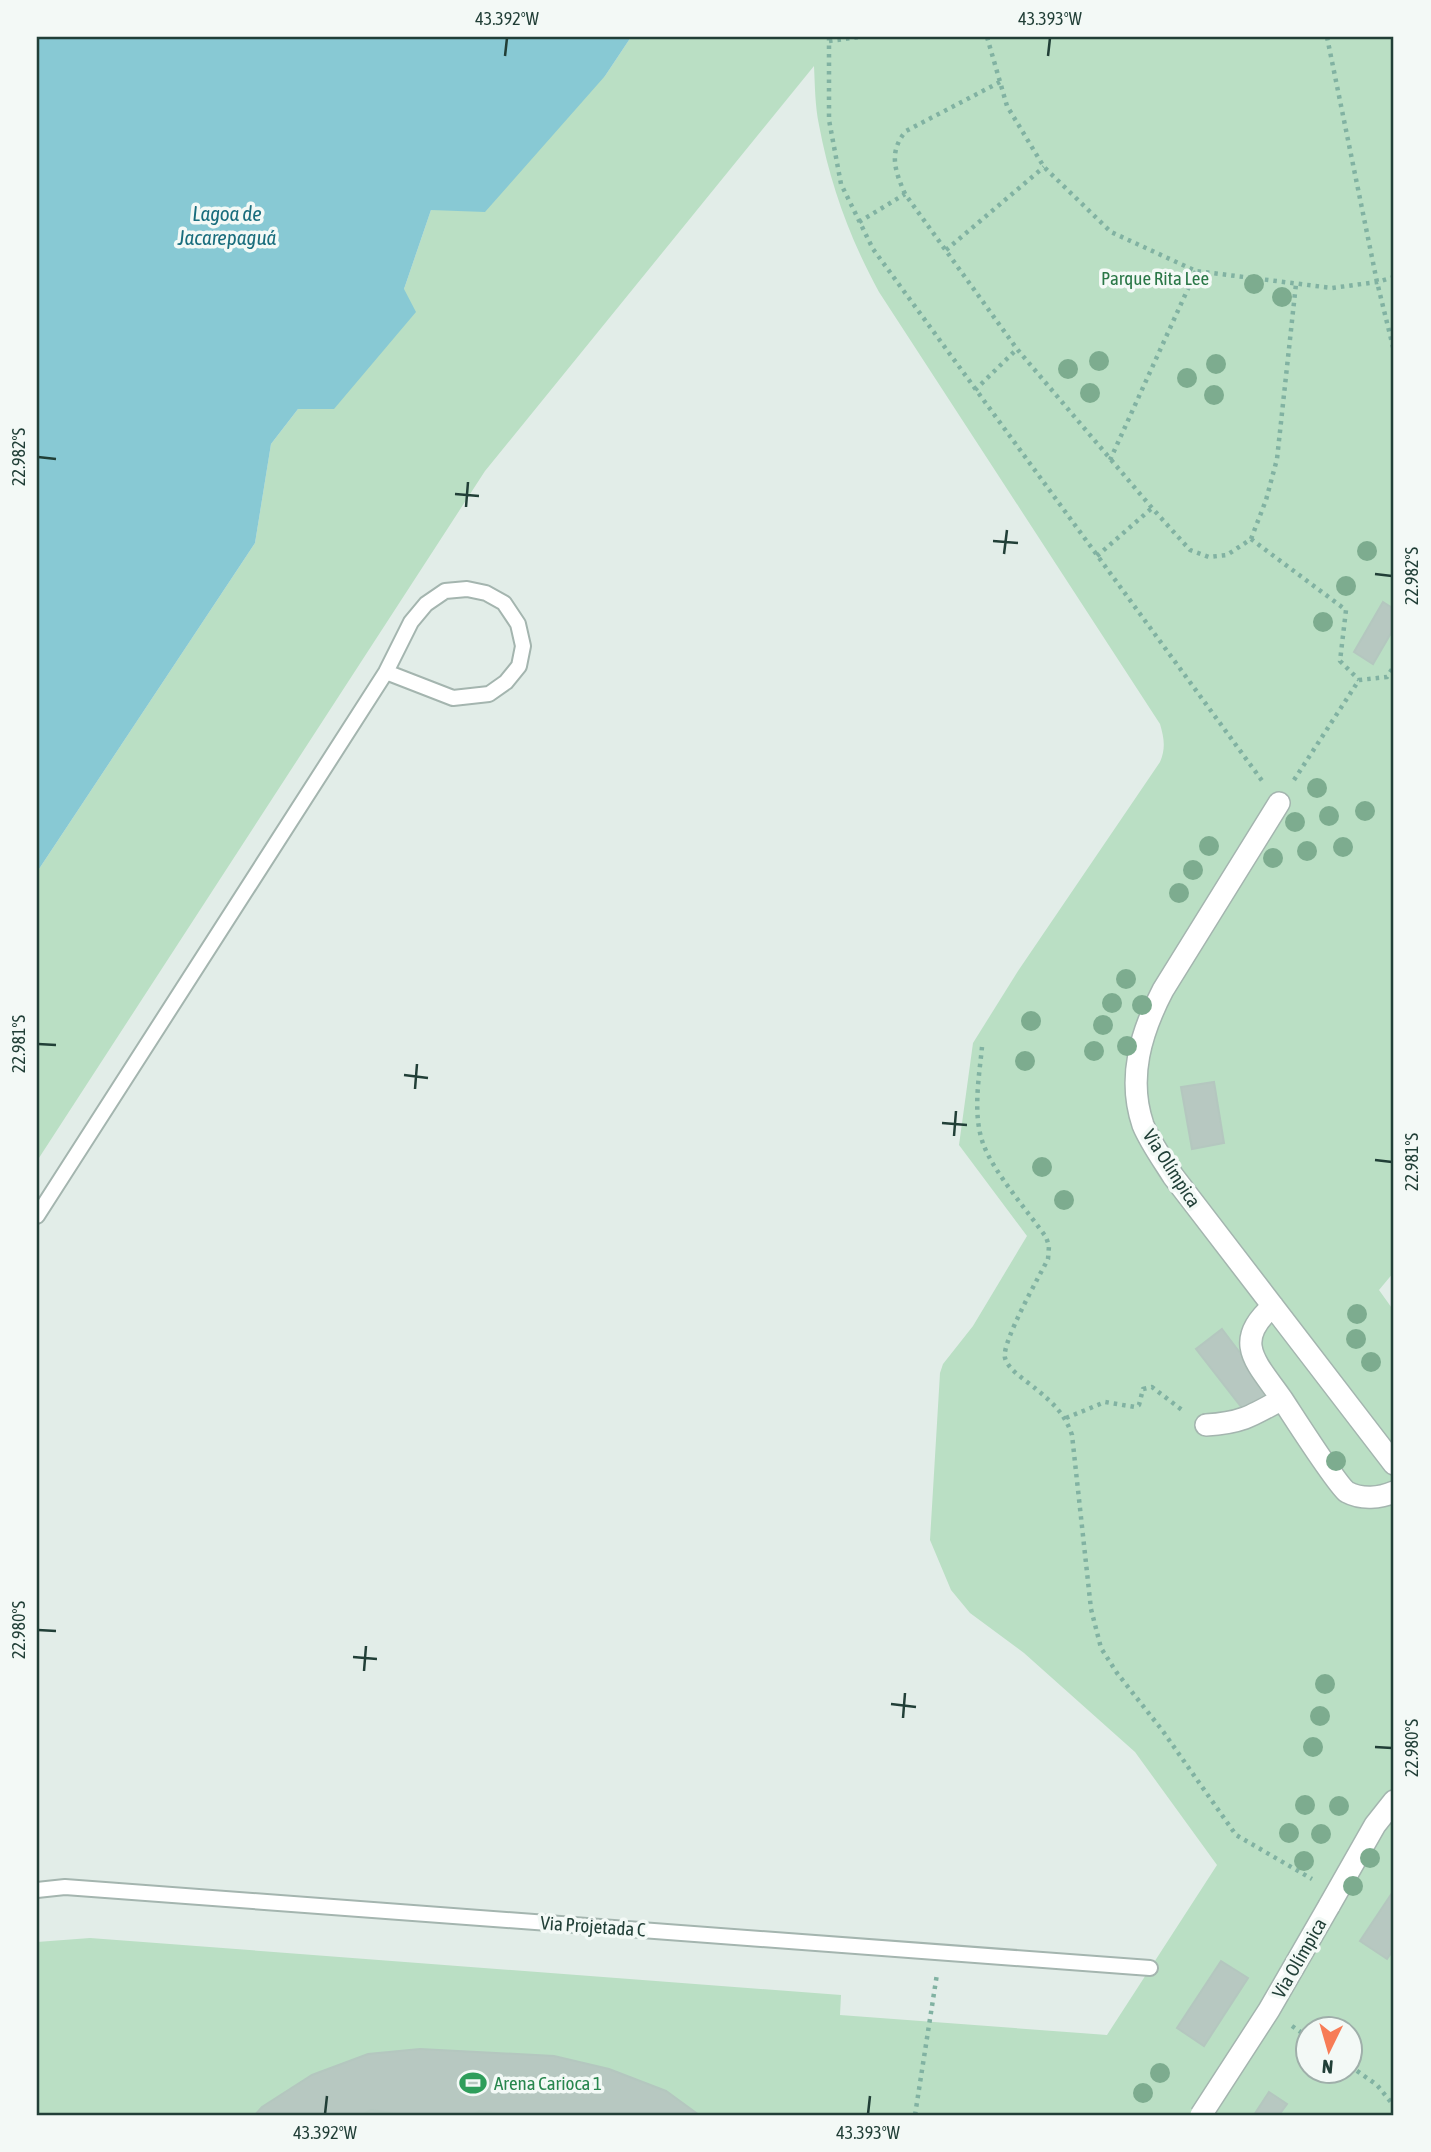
<svg xmlns="http://www.w3.org/2000/svg" width="1431" height="2152" font-family="'Asap Condensed',sans-serif">
<style>
.green{fill:#badfc4;fill-rule:evenodd}
.water{fill:#88c9d4}
.building{fill:#b7c8c1;stroke:#b4c7bf;stroke-width:2}
.lines{fill:none;stroke-linecap:round;stroke-linejoin:round}
.service-casing{stroke:#a4b5af;stroke-width:18}
.pedestrian-casing{stroke:#a4b5af;stroke-width:24}
.path{stroke:#81b2a2;stroke-width:4.5;stroke-dasharray:3.5 5;stroke-linecap:butt}
.service{stroke:#fff;stroke-width:14}
.pedestrian{stroke:#fff;stroke-width:21}
.pedestrian-bridge-casing{stroke:#a4b5af;stroke-width:24;stroke-linecap:butt}
.pedestrian-bridge{stroke:#fff;stroke-width:21}
.tree{fill:#7dac8f}
.ticks{fill:none;stroke:#213f37;stroke-width:2.5}
.labels{text-anchor:middle;dominant-baseline:central;stroke-width:7;stroke-linejoin:round;paint-order:stroke}
.park-label{font-size:19px;fill:#2a7747;stroke:#f3f9f6}
.street-label{font-size:19px;fill:#213f37;stroke:#f3f9f6}
.leisure-label{font-size:19px;fill:#27864d;stroke:#f3f9f6;text-anchor:start}
.water-label{font-size:21px;font-style:italic;fill:#196d7d;stroke:#f3f9f6}
.neatline{fill:none;stroke:#213f37;stroke-width:2.5}
.ticks-label{font-size:18px;text-anchor:middle;fill:#213f37}
</style>
<rect width="100%" height="100%" fill="#e2ede8"/>
<path class="green" d="M 631,37 L 1394,37 L 1394,1272 L 1379,1290 L 1394,1311 L 1394,2115 L 37,2115 L 37,1942 L 90,1938 L 841,1995 L 840,2015 L 1107,2035 L 1217,1865 L 1135,1752 L 1024,1653 L 970,1613 L 951,1590 L 930,1540 L 940,1373 L 943,1364 L 973,1326 L 1027,1236 L 959,1145 L 973,1043 L 1018,971 L 1160,762 C 1166,748 1164,738 1160,724 L 879,292 C 850,239 830,184 819,125 C 815,106 815,86 814,66 L 485,471 L 37,1161 L 37,872 L 255,543 L 271,444 L 298,409 L 404,289 L 431,210 L 605,76 ZM 1308,2030 L 1350,2030 L 1350,2072 L 1308,2072 Z"/>
<path class="water" d="M 37,37 L 631,37 L 605,76 L 485,212 L 431,210 L 404,289 L 416,312 L 334,409 L 298,409 L 271,444 L 255,543 L 37,872 Z"/>
<path class="building" d="M 1383,602 L 1394,609 L 1394,628 L 1373,664 L 1354,652 Z
M 1214,1082 L 1224,1143 L 1192,1149 L 1181,1087 Z
M 1222,1329 L 1271,1394 L 1246,1413 L 1196,1349 Z
M 1394,1890 L 1394,1949 L 1387,1959 L 1360,1941 Z
M 1221,1961 L 1248,1978 L 1204,2046 L 1177,2028 Z
M 420,2049 L 554,2056 L 609,2069 L 666,2091 L 699,2115 L 506,2115 L 480,2111 L 472,2115 L 397,2115 L 371,2110 L 362,2115 L 255,2115 L 262,2107 L 312,2075 L 368,2054 Z
M 1269,2092 L 1287,2104 L 1279,2115 L 1254,2115 Z
M 371,2110 L 396,2114 L 397,2115 L 362,2115 Z
M 480,2111 L 505,2115 L 506,2115 L 472,2115 Z"/>
<g class="lines">
<defs>
<path id="service" d="M 37,1216 L 386,672 L 411,622 L 426,604 L 445,591 L 467,589 L 486,593 L 504,603 L 518,624 L 523,646 L 519,666 L 506,682 L 489,694 L 453,698 L 386,672
M 37,1890 L 65,1887 L 1150,1968"/>
<path id="pedestrian" d="M 1279,803 L 1163,990 C 1141,1032 1127,1078 1143,1125 C 1150,1142 1163,1160 1173,1176 L 1394,1464
M 1273,1306 C 1231,1342 1257,1363 1282,1399
M 1206,1425 C 1241,1423 1252,1416 1282,1399 C 1292,1414 1337,1485 1347,1492 C 1362,1500 1380,1498 1394,1492
M 1329,1906 L 1375,1825 L 1394,1801"/>
</defs>
<use href="#service" class="service-casing"/>
<use href="#pedestrian" class="pedestrian-casing"/>
<path class="path" d="M 829,37 L 829,120 L 841,184 L 873,249 L 1263,782
M 987,37 L 1007,106 L 1044,167 L 1111,232 L 1196,271 L 1332,288 L 1377,282 L 1394,277
M 1327,37 L 1377,282 L 1394,351
M 829,41 L 860,37
M 1000,82 L 906,131 C 888,152 895,171 905,194 L 1017,349 L 1152,508 L 1190,550 L 1209,557 L 1227,555 L 1251,539 L 1346,610 L 1340,661 L 1359,680
M 859,222 L 905,194
M 946,250 L 1044,167
M 975,390 L 1017,349
M 1110,460 L 1196,271
M 1251,539 L 1266,500 L 1277,459 L 1296,284
M 1097,556 L 1152,508
M 1294,780 L 1359,680 L 1387,677 L 1394,666
M 982,1047 C 979,1078 972,1116 984,1146 C 994,1172 1028,1212 1046,1237 L 1049,1246 L 1048,1259 C 1040,1275 1001,1343 1005,1358 C 1009,1371 1027,1381 1036,1389 C 1053,1403 1065,1414 1072,1435 L 1091,1609 L 1101,1648 L 1117,1673 L 1162,1730 L 1236,1835 L 1312,1879
M 1066,1418 L 1105,1402 L 1135,1407 L 1139,1405 L 1143,1389 L 1152,1387 L 1182,1410
M 1292,2026 L 1308,2037
M 1350,2066 L 1377,2085 L 1394,2106
M 915,2115 L 937,1974"/>
<use href="#service" class="service"/>
<use href="#pedestrian" class="pedestrian"/>
<defs>
<path id="pedestrian-bridge" d="M 1201,2115 L 1269,2010 L 1329,1906"/>
</defs>
<use href="#pedestrian-bridge" class="pedestrian-bridge-casing"/>
<use href="#pedestrian-bridge" class="pedestrian-bridge"/>
</g>
<g class="tree">
<circle cx="1254" cy="284" r="10"/>
<circle cx="1282" cy="297" r="10"/>
<circle cx="1099" cy="361" r="10"/>
<circle cx="1216" cy="364" r="10"/>
<circle cx="1068" cy="369" r="10"/>
<circle cx="1187" cy="378" r="10"/>
<circle cx="1090" cy="393" r="10"/>
<circle cx="1214" cy="395" r="10"/>
<circle cx="1367" cy="551" r="10"/>
<circle cx="1346" cy="586" r="10"/>
<circle cx="1323" cy="622" r="10"/>
<circle cx="1317" cy="788" r="10"/>
<circle cx="1365" cy="811" r="10"/>
<circle cx="1329" cy="816" r="10"/>
<circle cx="1295" cy="822" r="10"/>
<circle cx="1209" cy="846" r="10"/>
<circle cx="1343" cy="847" r="10"/>
<circle cx="1307" cy="851" r="10"/>
<circle cx="1273" cy="858" r="10"/>
<circle cx="1193" cy="870" r="10"/>
<circle cx="1179" cy="893" r="10"/>
<circle cx="1126" cy="979" r="10"/>
<circle cx="1112" cy="1003" r="10"/>
<circle cx="1142" cy="1005" r="10"/>
<circle cx="1031" cy="1021" r="10"/>
<circle cx="1103" cy="1025" r="10"/>
<circle cx="1127" cy="1046" r="10"/>
<circle cx="1094" cy="1051" r="10"/>
<circle cx="1025" cy="1061" r="10"/>
<circle cx="1042" cy="1167" r="10"/>
<circle cx="1064" cy="1200" r="10"/>
<circle cx="1357" cy="1314" r="10"/>
<circle cx="1356" cy="1339" r="10"/>
<circle cx="1371" cy="1362" r="10"/>
<circle cx="1336" cy="1461" r="10"/>
<circle cx="1325" cy="1684" r="10"/>
<circle cx="1320" cy="1716" r="10"/>
<circle cx="1313" cy="1747" r="10"/>
<circle cx="1305" cy="1805" r="10"/>
<circle cx="1339" cy="1806" r="10"/>
<circle cx="1289" cy="1833" r="10"/>
<circle cx="1321" cy="1834" r="10"/>
<circle cx="1370" cy="1858" r="10"/>
<circle cx="1304" cy="1861" r="10"/>
<circle cx="1353" cy="1886" r="10"/>
<circle cx="1160" cy="2073" r="10"/>
<circle cx="1143" cy="2093" r="10"/>
</g>
<path class="ticks" d="M 505,56 L 507,38M 1048,56 L 1050,38M 38,457 L 56,459M 455,494 L 479,496M 466,507 L 468,482M 993,541 L 1018,543M 1004,554 L 1007,530M 1375,574 L 1392,576M 38,1044 L 56,1045M 404,1075 L 428,1078M 415,1089 L 417,1064M 942,1123 L 967,1125M 954,1136 L 956,1111M 1375,1160 L 1392,1162M 38,1630 L 56,1631M 353,1657 L 377,1659M 364,1671 L 366,1646M 891,1704 L 916,1707M 903,1718 L 905,1693M 1375,1747 L 1392,1748M 325,2114 L 327,2096M 868,2114 L 870,2096"/>
<defs>
<symbol id="stadium-bare" viewBox="-9 -9 18 18"><path d="M0-5a6.5 5 0 1 0 0 10a6.5 5 0 1 0 0-10ZM-3.5-1.8h7v3.6h-7Z" fill="#2e9e5b" stroke="#f3f9f6" stroke-width="2.5" paint-order="stroke"/></symbol>
</defs>
<g fill-rule="evenodd">
<use href="#stadium-bare" x="454" y="2064" width="38" height="38"/>
</g>
<g class="labels">
<g class="park-label">
<text x="1155" y="278">Parque Rita Lee</text>
</g>
<g class="street-label">
<text transform="translate(1172 1168) rotate(57)">Via Olímpica</text>
<text transform="translate(593 1926) rotate(4)">Via Projetada C</text>
<text transform="translate(1299 1958) rotate(-60)">Via Olímpica</text>
</g>
<g class="leisure-label">
<text x="494" y="2083">Arena Carioca 1</text>
</g>
<g class="water-label">
<text x="227" y="213">Lagoa de<tspan x="227" dy="24">Jacarepaguá</tspan></text>
</g>
</g>
<rect width="1431" height="2152" fill="none" stroke="#f3f9f6" stroke-width="77"/>
<g transform="translate(1329 2050) rotate(185)"><circle r="33" fill="#f3f9f6" stroke="#9fafaa" stroke-width="2"/>
<path d="M0-5L12 26L0 18L-12 26Z" fill="#f77c56"/>
<text y="-10" font-size="19" font-weight="bold" text-anchor="middle" fill="#213f37">N</text>
</g>
<rect x="38" y="38" width="1354" height="2076" class="neatline"/>
<g class="ticks-label">
<text x="507" y="25">43.392°W</text>
<text x="1050" y="25">43.393°W</text>
<text transform="translate(19 457) rotate(-90)" y="6">22.982°S</text>
<text transform="translate(1412 576) rotate(-90)" y="6">22.982°S</text>
<text transform="translate(19 1044) rotate(-90)" y="6">22.981°S</text>
<text transform="translate(1412 1162) rotate(-90)" y="6">22.981°S</text>
<text transform="translate(19 1630) rotate(-90)" y="6">22.980°S</text>
<text transform="translate(1412 1748) rotate(-90)" y="6">22.980°S</text>
<text x="325" y="2139">43.392°W</text>
<text x="868" y="2139">43.393°W</text>
</g>
</svg>
